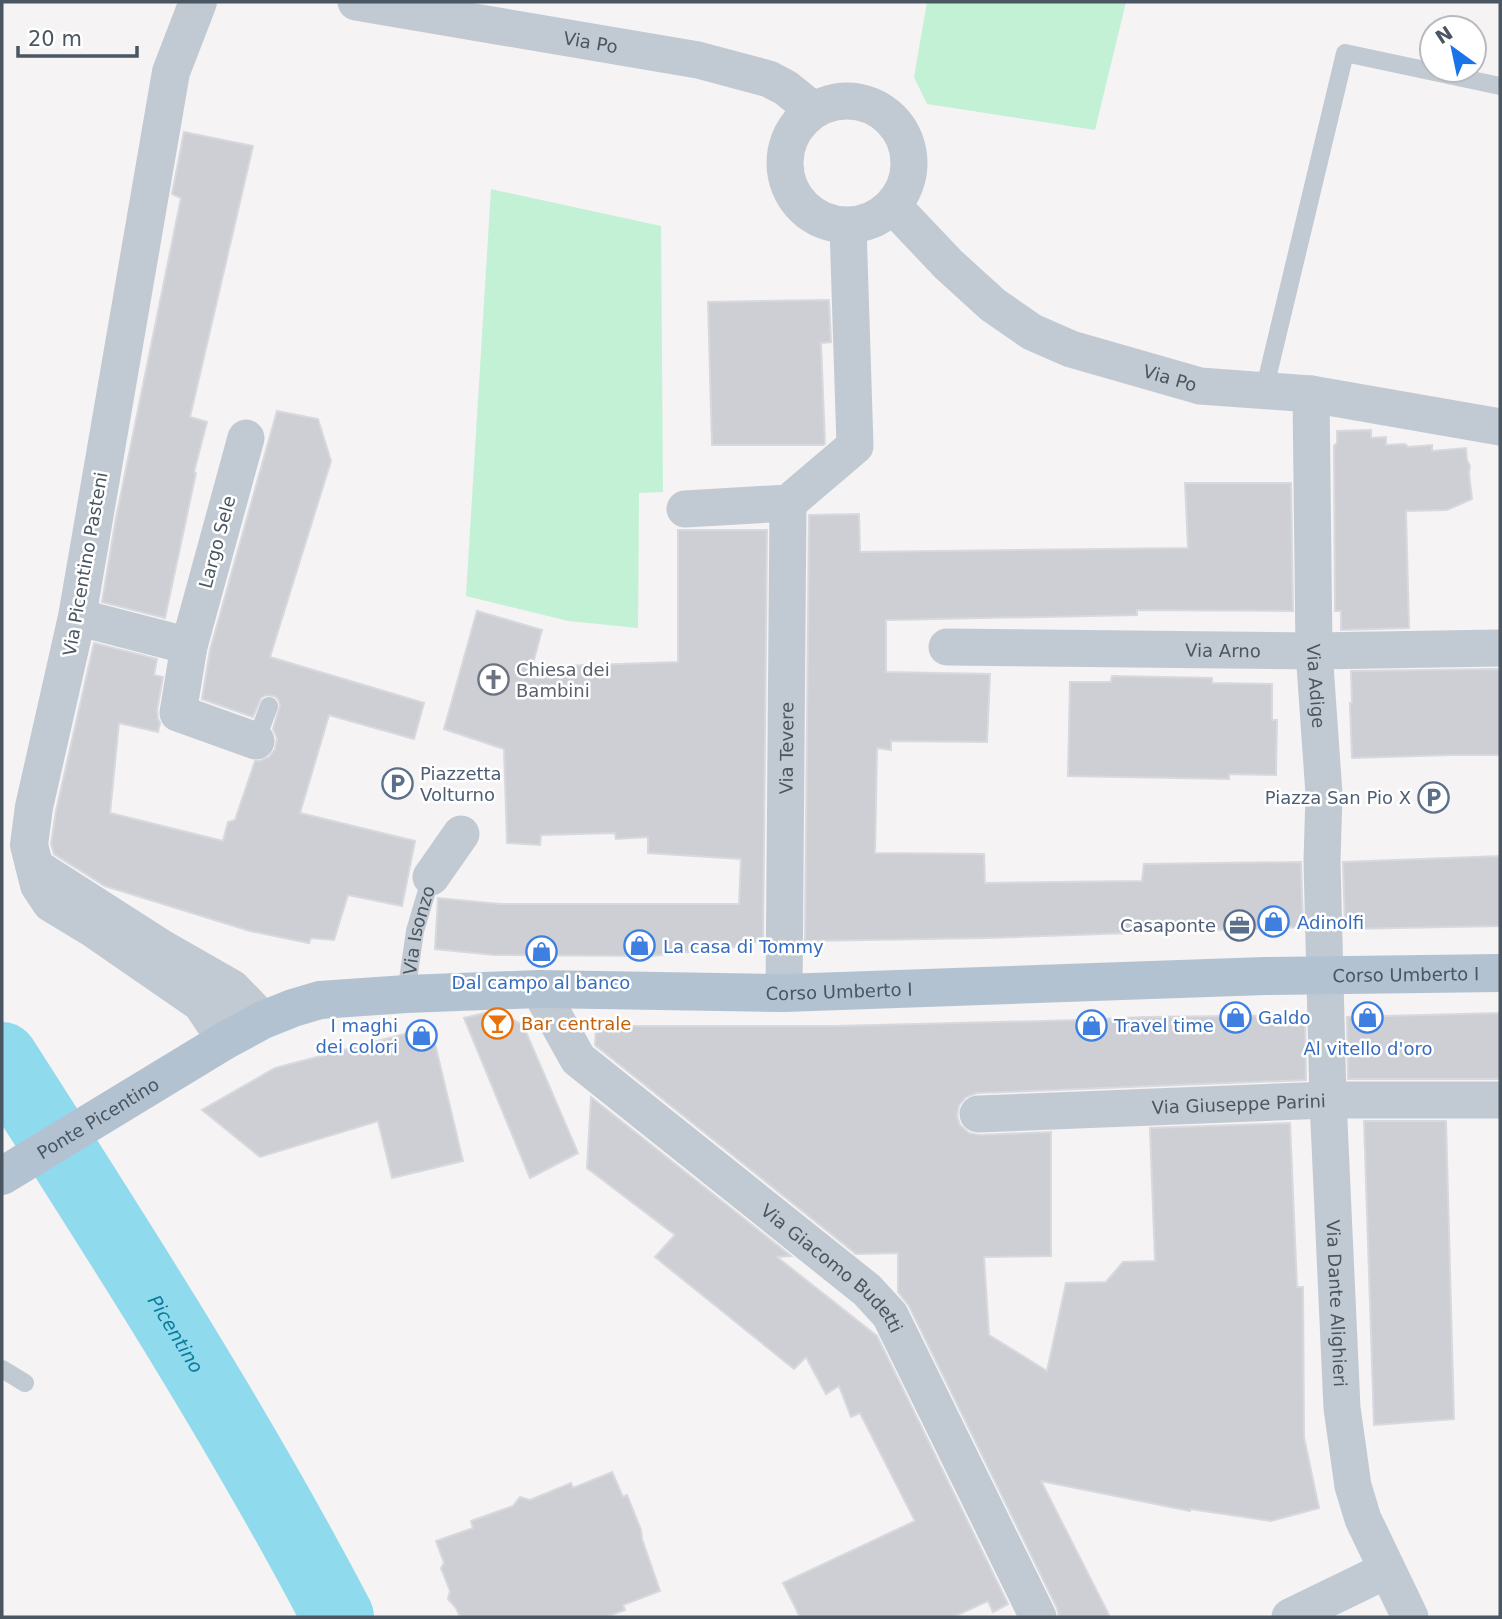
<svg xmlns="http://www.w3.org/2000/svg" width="1502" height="1619" font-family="'DejaVu Sans',sans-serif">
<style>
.green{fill:#c3f1d5}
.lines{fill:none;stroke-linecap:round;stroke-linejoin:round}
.river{stroke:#90daee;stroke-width:72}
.building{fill:#cdcfd5;stroke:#d7d9de;stroke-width:2}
.service{stroke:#c1cad2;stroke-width:18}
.minor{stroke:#c1cad2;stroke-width:37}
.tertiary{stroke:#c1cad2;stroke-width:38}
.primary{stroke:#b3c2d1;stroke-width:38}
.labels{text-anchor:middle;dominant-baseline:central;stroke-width:5;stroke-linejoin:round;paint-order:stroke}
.street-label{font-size:18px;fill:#4a5661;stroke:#fff}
.worship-label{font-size:18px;fill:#5b616d;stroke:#fff;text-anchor:start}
.service-label{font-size:18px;fill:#4e5e75;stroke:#fff;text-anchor:end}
.shop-label{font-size:18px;fill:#366cbe;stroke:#fff;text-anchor:start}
.food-label{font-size:18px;fill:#c56008;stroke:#fff;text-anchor:start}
.water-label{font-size:19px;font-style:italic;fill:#0c7c9b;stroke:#fff}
</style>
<rect width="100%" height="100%" fill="#f5f3f3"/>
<path class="green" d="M 927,2 L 1126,2 L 1095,130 L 927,104 L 914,77 Z
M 491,189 L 661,226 L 663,492 L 639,493 L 638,628 L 568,621 L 466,596 Z"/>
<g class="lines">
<path class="river" id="s1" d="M 2,1058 C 119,1241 237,1424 338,1617"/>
</g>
<path class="building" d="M 184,132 L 253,146 L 190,417 L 207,422 L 194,472 L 196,473 L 165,618 L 102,602 L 116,518 L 181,198 L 172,194 Z
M 829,300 L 831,342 L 821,343 L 825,444 L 823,445 L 712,445 L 708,302 Z
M 277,411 L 318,419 L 331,461 L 270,657 L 424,703 L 414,739 L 329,715 L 300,813 L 415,841 L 402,906 L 348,895 L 334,940 L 311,938 L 309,943 L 250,931 L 105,886 L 54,854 L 51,844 L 56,811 L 94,643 L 157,659 L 154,675 L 163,677 L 157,710 L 158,719 L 160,723 L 158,732 L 119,723 L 110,813 L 223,841 L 228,822 L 235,820 L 255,761 L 260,761 L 269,757 L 275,749 L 277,738 L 273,729 L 280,705 L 278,699 L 274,696 L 266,695 L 261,698 L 253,717 L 202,699 L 210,650 Z
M 1371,430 L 1371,438 L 1386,437 L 1386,445 L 1405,444 L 1408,447 L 1432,445 L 1432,451 L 1466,448 L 1467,460 L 1470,466 L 1469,473 L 1472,499 L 1447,510 L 1406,511 L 1409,628 L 1341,630 L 1341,611 L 1335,611 L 1334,446 L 1337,443 L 1337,431 Z
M 1185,483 L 1291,483 L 1293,611 L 1137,610 L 1137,615 L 886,620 L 886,672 L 990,674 L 987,742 L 891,741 L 891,750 L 877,748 L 875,853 L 984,854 L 985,883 L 1142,881 L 1144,864 L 1301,862 L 1303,927 L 987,938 L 805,941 L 809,515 L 859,514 L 860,552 L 1188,548 Z
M 678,530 L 767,530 L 763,942 L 743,942 L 743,946 L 651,956 L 495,955 L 435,949 L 438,898 L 500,904 L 739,904 L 741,859 L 648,853 L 648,837 L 616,839 L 615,833 L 541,835 L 540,845 L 507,843 L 504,749 L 444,729 L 477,611 L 542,630 L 532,667 L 678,662 Z
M 1500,669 L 1500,755 L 1451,755 L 1352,758 L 1350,703 L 1352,703 L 1351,671 Z
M 1112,676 L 1212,678 L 1212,683 L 1272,684 L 1272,720 L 1277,720 L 1276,775 L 1229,774 L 1229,779 L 1068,776 L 1070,682 L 1111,682 Z
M 1500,856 L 1500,926 L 1345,929 L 1343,862 Z
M 498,1012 L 523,1025 L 578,1153 L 530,1178 L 464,1018 L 485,1013 Z
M 1500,1013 L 1500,1079 L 1348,1079 L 1347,1017 Z
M 1305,1015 L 1306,1080 L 977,1093 L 966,1097 L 959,1105 L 957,1116 L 960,1125 L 969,1133 L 979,1135 L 1051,1132 L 1051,1256 L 984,1257 L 989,1335 L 1047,1371 L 1066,1283 L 1106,1282 L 1123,1262 L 1155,1261 L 1150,1128 L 1290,1123 L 1297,1287 L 1303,1287 L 1304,1437 L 1319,1508 L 1271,1521 L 1190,1509 L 1190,1511 L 1041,1481 L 1110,1617 L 1059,1617 L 1057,1608 L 909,1306 L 898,1292 L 898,1253 L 856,1254 L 595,1045 L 596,1026 L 836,1026 L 1083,1020 L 1144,1017 Z
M 431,1027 L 463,1161 L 392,1178 L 378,1121 L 260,1157 L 202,1110 L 275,1068 Z
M 591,1097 L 791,1256 L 777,1257 L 877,1336 L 1008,1604 L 993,1612 L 988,1601 L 953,1617 L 800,1617 L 783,1583 L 915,1521 L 860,1413 L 851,1417 L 839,1386 L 826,1394 L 806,1357 L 794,1369 L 655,1257 L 675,1235 L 587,1168 Z
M 1364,1121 L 1446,1121 L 1454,1419 L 1374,1425 Z
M 612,1472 L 623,1497 L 627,1495 L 641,1530 L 642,1539 L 660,1591 L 623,1605 L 625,1610 L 606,1617 L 460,1617 L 456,1608 L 448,1599 L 450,1591 L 441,1568 L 444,1563 L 436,1541 L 473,1528 L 471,1521 L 513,1506 L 520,1497 L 530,1500 L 571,1483 L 573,1488 Z"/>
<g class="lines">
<g class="service">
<path d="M 1264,391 L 1345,53 L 1500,86"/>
<path d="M 256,741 L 269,706"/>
<path id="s2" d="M 406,994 L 415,931 L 431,877"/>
<path d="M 2,1369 L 25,1383"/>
</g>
<g class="minor">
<path id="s3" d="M 356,2 L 698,60 L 769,79 L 786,88 L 813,110"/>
<circle cx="847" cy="163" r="62"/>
<path id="s4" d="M 893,206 L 948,264 L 993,305 L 1032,332 L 1071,349 L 1200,386 L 1311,394 L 1500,427"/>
<path id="s5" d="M 1311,394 L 1314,651 L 1324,794 L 1322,861 L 1328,1100 L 1342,1408 L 1353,1486 L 1363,1519 L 1410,1617"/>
<path d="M 246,438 L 189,646 L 178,713 L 256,741"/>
<path d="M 685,509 L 788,503 L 855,446 L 848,226"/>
<path d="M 77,617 L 189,646"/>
<path id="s6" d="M 947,647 L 1314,651 L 1500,648"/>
<path d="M 34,866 L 162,948 L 232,988 L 263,1020"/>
<path d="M 431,877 L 461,834"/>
<path id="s7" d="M 539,989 L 578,1059 L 867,1290 L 890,1315 L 1038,1617"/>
<path id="s8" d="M 784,993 L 788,503"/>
<path id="s9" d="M 978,1114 L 1328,1100 L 1500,1100"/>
<path d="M 1290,1617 L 1387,1570"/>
</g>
<path class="tertiary" d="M 198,2 L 171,72 L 77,617 L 34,807 L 29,845 L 39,885 L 51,903 L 94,929 L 201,1003 L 226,1040"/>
<path class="primary" id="s10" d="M 2,1176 L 226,1040 L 263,1020 L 293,1008 L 320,1000 L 406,994 L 539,989 L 784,993 L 1265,976 L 1500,973"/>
</g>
<defs>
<symbol id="church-ring" viewBox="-11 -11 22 22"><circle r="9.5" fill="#fff" stroke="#6b7280" stroke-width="1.5"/><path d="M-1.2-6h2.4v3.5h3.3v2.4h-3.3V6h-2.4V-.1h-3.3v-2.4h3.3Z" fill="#6b7280"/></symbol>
<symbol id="parking-ring" viewBox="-11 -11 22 22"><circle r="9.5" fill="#fff" stroke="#5c6f8a" stroke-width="1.5"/><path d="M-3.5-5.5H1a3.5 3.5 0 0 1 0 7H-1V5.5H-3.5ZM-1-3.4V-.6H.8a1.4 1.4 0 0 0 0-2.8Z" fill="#5c6f8a"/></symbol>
<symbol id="shop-ring" viewBox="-11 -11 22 22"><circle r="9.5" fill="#fff" stroke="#3f7fe0" stroke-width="1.5"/><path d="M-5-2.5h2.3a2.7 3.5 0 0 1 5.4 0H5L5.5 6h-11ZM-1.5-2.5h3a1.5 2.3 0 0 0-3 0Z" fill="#3f7fe0"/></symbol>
<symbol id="office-ring" viewBox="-11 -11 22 22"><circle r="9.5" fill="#fff" stroke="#5c6f8a" stroke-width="1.5"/><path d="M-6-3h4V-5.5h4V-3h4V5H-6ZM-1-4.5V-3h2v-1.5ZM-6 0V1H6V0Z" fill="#5c6f8a"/></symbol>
<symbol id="bar-ring" viewBox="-11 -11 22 22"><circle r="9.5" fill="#fff" stroke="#e8710a" stroke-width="1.5"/><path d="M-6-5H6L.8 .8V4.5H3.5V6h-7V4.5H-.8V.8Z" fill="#e8710a"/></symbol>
</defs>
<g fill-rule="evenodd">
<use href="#church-ring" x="476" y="662" width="35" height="35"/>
<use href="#parking-ring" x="380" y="766" width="35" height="35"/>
<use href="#parking-ring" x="1416" y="780" width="35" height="35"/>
<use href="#shop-ring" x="1256" y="904" width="35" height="35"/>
<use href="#office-ring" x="1222" y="908" width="35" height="35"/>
<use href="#shop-ring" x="622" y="928" width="35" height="35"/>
<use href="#shop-ring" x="524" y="934" width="35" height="35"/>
<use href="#shop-ring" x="1218" y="1000" width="35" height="35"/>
<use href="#shop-ring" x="1350" y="1000" width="35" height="35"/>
<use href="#bar-ring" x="480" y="1006" width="35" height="35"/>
<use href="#shop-ring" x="1074" y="1008" width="35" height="35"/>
<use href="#shop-ring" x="404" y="1018" width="35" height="35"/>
</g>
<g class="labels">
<g class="street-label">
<text stroke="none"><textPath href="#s3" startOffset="238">Via Po</textPath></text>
<text stroke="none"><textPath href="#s4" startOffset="334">Via Po</textPath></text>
<text transform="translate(217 542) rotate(-75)">Largo Sele</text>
<text transform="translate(85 564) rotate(-80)">Via Picentino Pasteni</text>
<text stroke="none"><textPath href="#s6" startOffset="276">Via Arno</textPath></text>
<text stroke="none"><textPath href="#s5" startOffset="292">Via Adige</textPath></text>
<text stroke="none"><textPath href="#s8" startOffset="245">Via Tevere</textPath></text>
<text stroke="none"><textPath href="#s2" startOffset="65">Via Isonzo</textPath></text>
<text stroke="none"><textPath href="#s10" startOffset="1451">Corso Umberto I</textPath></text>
<text stroke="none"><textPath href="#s10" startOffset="884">Corso Umberto I</textPath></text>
<text stroke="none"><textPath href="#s9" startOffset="261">Via Giuseppe Parini</textPath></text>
<text stroke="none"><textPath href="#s10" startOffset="112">Ponte Picentino</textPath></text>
<text stroke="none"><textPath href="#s7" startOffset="410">Via Giacomo Budetti</textPath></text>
<text stroke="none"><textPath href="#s5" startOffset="910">Via Dante Alighieri</textPath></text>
</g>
<g class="worship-label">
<text x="516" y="669">Chiesa dei<tspan x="516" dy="21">Bambini</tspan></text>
</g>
<g class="service-label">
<text x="420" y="773" text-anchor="start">Piazzetta<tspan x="420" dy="21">Volturno</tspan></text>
<text x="1411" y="797">Piazza San Pio X</text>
<text x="1216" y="925">Casaponte</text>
</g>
<g class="shop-label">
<text x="1297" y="922">Adinolfi</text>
<text x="663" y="946">La casa di Tommy</text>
<text x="541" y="982" text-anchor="middle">Dal campo al banco</text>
<text x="1258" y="1017">Galdo</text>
<text x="398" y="1025" text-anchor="end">I maghi<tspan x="398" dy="21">dei colori</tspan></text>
<text x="1114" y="1025">Travel time</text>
<text x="1368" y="1048" text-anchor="middle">Al vitello d'oro</text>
</g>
<g class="food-label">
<text x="521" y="1023">Bar centrale</text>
</g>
<g class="water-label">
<text stroke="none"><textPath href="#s1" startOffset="326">Picentino</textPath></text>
</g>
</g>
<rect width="1502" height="1619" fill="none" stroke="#4a5661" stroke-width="7"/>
<g transform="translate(1453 49) rotate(327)"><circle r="33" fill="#ffffff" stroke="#b7bbc0" stroke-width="2"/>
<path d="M0-5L12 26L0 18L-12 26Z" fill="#1a73e8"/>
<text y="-10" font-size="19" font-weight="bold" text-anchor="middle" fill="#4a5661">N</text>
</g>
<path d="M18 46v10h119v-10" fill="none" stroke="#4a5661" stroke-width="3.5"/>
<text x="28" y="46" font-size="21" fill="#4a5661" stroke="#ffffff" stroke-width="5" paint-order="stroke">20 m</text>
</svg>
